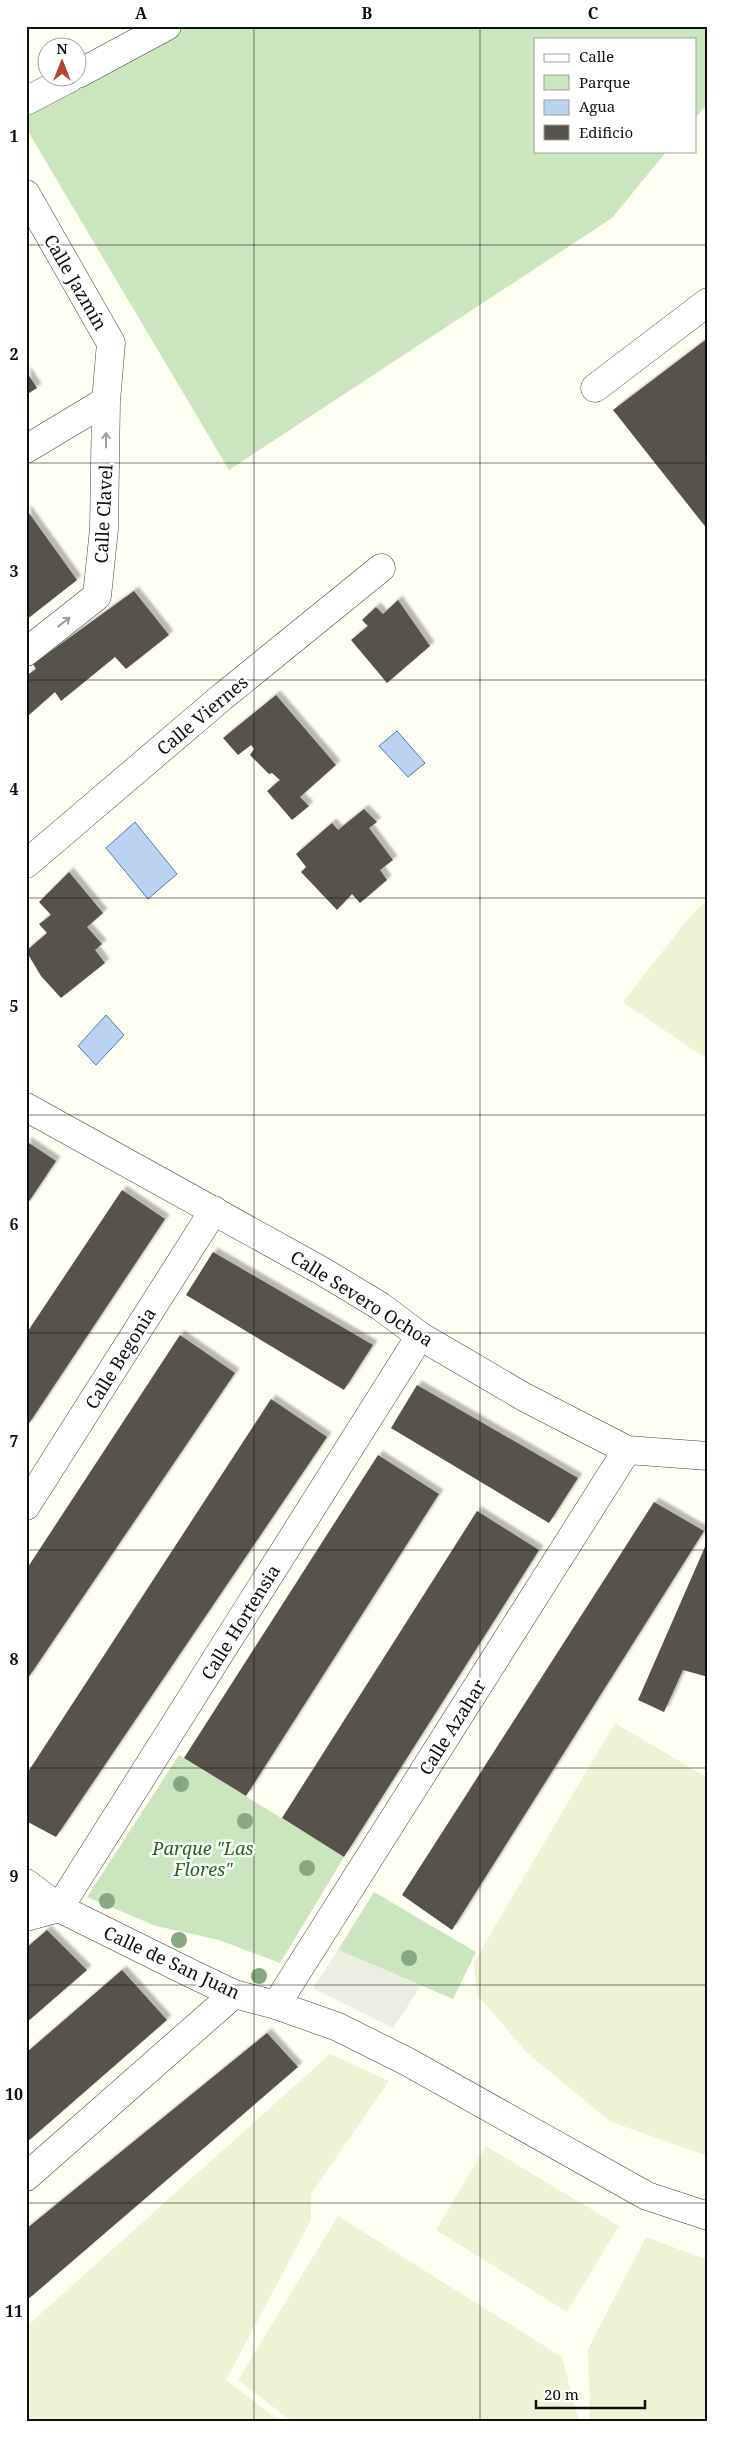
<svg xmlns="http://www.w3.org/2000/svg" width="734" height="2448" font-family="'Noto Serif',serif">
<style>
.farmland{fill:#eff2d4}
.green{fill:#cbe6be}
.plaza{fill:#eeede1}
.water{fill:#bbd3f1;stroke:#487bc2}
.building{fill:#57524c;filter:url(#shadow)}
.lines{fill:none;stroke-linecap:round;stroke-linejoin:round}
.minor-casing{stroke:#424242;stroke-width:29}
.tertiary-casing{stroke:#424242;stroke-width:29}
.minor{stroke:#fff;stroke-width:28}
.tertiary{stroke:#fff;stroke-width:28}
.tree{fill:#87a881}
.oneway{stroke:#9f9f9f}
.grid{fill:none;stroke:#0f0f0f;stroke-width:1;stroke-opacity:0.55}
.labels{text-anchor:middle;dominant-baseline:central;stroke-width:5;stroke-linejoin:round;paint-order:stroke}
.street-label{font-size:18px;fill:#0f0f0f;stroke:#fff}
.park-label{font-size:18px;font-style:italic;fill:#256224;stroke:#fff}
.neatline{fill:none;stroke:#0f0f0f;stroke-width:2}
.grid-label{font-size:16px;text-anchor:middle;font-weight:bold;fill:#0f0f0f}
</style>
<defs>
<filter id="shadow"><feDropShadow dx="4.5" dy="-4.5" stdDeviation="1" flood-color="#0004"/></filter>
</defs>
<rect width="100%" height="100%" fill="#fefef2"/>
<path class="farmland" d="M 708,898 L 708,1060 L 623,1002 L 687,920 Z
M 615,1723 L 708,1778 L 708,2156 L 611,2122 L 526,2052 L 477,1994 L 474,1964 L 485,1943 Z
M 330,2054 L 389,2081 L 311,2194 L 311,2220 L 226,2380 L 281,2422 L 26,2422 L 26,2327 Z
M 486,2146 L 619,2226 L 567,2312 L 436,2230 Z
M 338,2216 L 562,2357 L 579,2422 L 293,2422 L 238,2380 Z
M 646,2237 L 708,2260 L 707,2422 L 590,2422 L 588,2349 Z"/>
<path class="green" d="M 186,26 L 708,26 L 708,103 L 695,118 L 695,39 L 535,39 L 535,151 L 667,151 L 612,218 L 229,470 L 26,128 L 26,114 Z
M 179,1755 L 344,1857 L 280,1963 L 219,1940 L 156,1926 L 87,1897 Z
M 374,1892 L 476,1952 L 453,1999 L 338,1950 Z"/>
<path class="plaza" d="M 338,1950 L 421,1986 L 393,2028 L 313,1988 Z"/>
<path class="water" d="M 397,731 L 425,763 L 408,777 L 379,746 Z
M 135,822 L 177,874 L 148,899 L 106,848 Z
M 106,1015 L 124,1035 L 96,1065 L 78,1046 Z"/>
<path class="building" d="M 708,338 L 708,530 L 613,410 Z
M 26,371 L 37,388 L 26,395 Z
M 26,509 L 77,580 L 26,620 Z
M 134,591 L 169,635 L 126,669 L 115,657 L 61,701 L 55,692 L 29,715 L 26,711 L 26,676 L 36,669 L 33,664 Z
M 398,600 L 430,646 L 387,683 L 351,640 L 368,626 L 362,620 L 376,607 L 383,614 Z
M 276,695 L 336,765 L 300,797 L 309,806 L 292,820 L 267,791 L 280,780 L 272,773 L 269,774 L 250,755 L 254,749 L 251,745 L 238,755 L 223,738 Z
M 364,809 L 377,822 L 369,828 L 393,860 L 380,870 L 387,880 L 360,903 L 352,894 L 337,910 L 301,872 L 306,867 L 296,854 L 332,823 L 338,830 Z
M 69,872 L 103,913 L 87,927 L 102,944 L 95,950 L 105,963 L 61,998 L 41,976 L 26,951 L 47,933 L 39,924 L 51,915 L 39,902 Z
M 26,1141 L 56,1161 L 26,1206 Z
M 122,1190 L 165,1219 L 26,1428 L 26,1334 Z
M 213,1252 L 373,1345 L 344,1390 L 186,1295 Z
M 180,1335 L 235,1373 L 26,1681 L 26,1570 Z
M 417,1385 L 578,1478 L 549,1523 L 391,1428 Z
M 271,1399 L 327,1437 L 56,1837 L 26,1821 L 26,1775 Z
M 378,1455 L 439,1494 L 246,1796 L 184,1758 Z
M 654,1502 L 704,1531 L 452,1930 L 402,1895 Z
M 477,1511 L 539,1550 L 344,1857 L 282,1818 Z
M 708,1540 L 708,1677 L 683,1670 L 664,1712 L 638,1700 Z
M 47,1930 L 87,1970 L 26,2023 L 26,1948 Z
M 122,1970 L 167,2020 L 26,2143 L 26,2053 Z
M 267,2033 L 298,2067 L 26,2301 L 26,2229 Z"/>
<g class="lines">
<defs>
<path id="minor" d="M 78,74 L 167,26
M 26,101 L 70,78
M 26,194 L 111,343 L 106,401 L 104,529 L 97,596 L 26,652
M 595,388 L 708,302
M 26,449 L 106,401
M 26,864 L 222,697 L 381,568
M 26,1107 L 322,1271 L 380,1306 L 420,1336 L 524,1397 L 627,1450 L 708,1456
M 26,1506 L 214,1210
M 26,1917 L 59,1908 L 420,1336
M 276,2005 L 627,1450
M 26,2177 L 234,1994"/>
<path id="tertiary" d="M 26,1883 L 59,1908 L 184,1970 L 234,1994 L 276,2005 L 338,2027 L 408,2062 L 647,2196 L 708,2216"/>
</defs>
<use href="#minor" class="minor-casing"/>
<use href="#tertiary" class="tertiary-casing"/>
<use href="#minor" class="minor"/>
<use href="#tertiary" class="tertiary"/>
</g>
<g class="tree">
<circle cx="181" cy="1784" r="8"/>
<circle cx="245" cy="1821" r="8"/>
<circle cx="307" cy="1868" r="8"/>
<circle cx="107" cy="1901" r="8"/>
<circle cx="179" cy="1940" r="8"/>
<circle cx="409" cy="1958" r="8"/>
<circle cx="259" cy="1976" r="8"/>
</g>
<defs><path id="oneway-shaft" d="M-6 0H5M1.5-3L5.5 0L1.5 3" fill="none" stroke-width="1.6" stroke-linecap="round" stroke-linejoin="round" transform="scale(1.25)"/></defs>
<g class="oneway">
<use href="#oneway-shaft" transform="translate(106 440) rotate(-90)"/>
<use href="#oneway-shaft" transform="translate(64 622) rotate(-38)"/>
</g>
<path class="grid" d="M 254,26 L 254,2422M 480,26 L 480,2422M 26,245 L 708,245M 26,463 L 708,463M 26,680 L 708,680M 26,898 L 708,898M 26,1115 L 708,1115M 26,1333 L 708,1333M 26,1550 L 708,1550M 26,1768 L 708,1768M 26,1985 L 708,1985M 26,2203 L 708,2203"/>
<g class="labels">
<g class="street-label">
<text transform="translate(76 282) rotate(60)">Calle Jazmín</text>
<text transform="translate(103 514) rotate(-87)">Calle Clavel</text>
<text transform="translate(202 715) rotate(-40)">Calle Viernes</text>
<text transform="translate(362 1298) rotate(32)">Calle Severo Ochoa</text>
<text transform="translate(120 1358) rotate(-58)">Calle Begonia</text>
<text transform="translate(240 1622) rotate(-58)">Calle Hortensia</text>
<text transform="translate(452 1727) rotate(-58)">Calle Azahar</text>
<text transform="translate(172 1962) rotate(25)">Calle de San Juan</text>
</g>
<g class="park-label">
<text x="203" y="1848">Parque "Las<tspan x="203" dy="21">Flores"</tspan></text>
</g>
</g>
<rect width="734" height="2448" fill="none" stroke="#ffffff" stroke-width="55"/>
<rect x="534" y="38" width="162" height="115" fill="#ffffff" stroke="#9f9f9f"/>
<rect x="544" y="54" width="25" height="8" fill="#ffffff" stroke="#9f9f9f"/>
<text x="579" y="62" font-size="15" fill="#0f0f0f">Calle</text>
<rect x="544" y="75" width="25" height="15" fill="#cbe6be" stroke="#9f9f9f"/>
<text x="579" y="88" font-size="15" fill="#0f0f0f">Parque</text>
<rect x="544" y="100" width="25" height="15" fill="#bbd3f1" stroke="#9f9f9f"/>
<text x="579" y="112" font-size="15" fill="#0f0f0f">Agua</text>
<rect x="544" y="125" width="25" height="15" fill="#57524c" stroke="#9f9f9f"/>
<text x="579" y="138" font-size="15" fill="#0f0f0f">Edificio</text>
<g transform="translate(62 62)"><circle r="24" fill="#ffffff" stroke="#9f9f9f"/>
<path d="M0-4L9 19L0 12L-9 19Z" fill="#b44432"/>
<text y="-8" font-size="14" font-weight="bold" text-anchor="middle" fill="#0f0f0f">N</text>
</g>
<path d="M536 2400v8h109v-8" fill="none" stroke="#0f0f0f" stroke-width="2.5"/>
<text x="544" y="2400" font-size="15" fill="#0f0f0f" stroke="#ffffff" stroke-width="4" paint-order="stroke">20 m</text>
<rect x="28" y="28" width="678" height="2392" class="neatline"/>
<g class="grid-label">
<text x="141" y="19">A</text>
<text x="367" y="19">B</text>
<text x="593" y="19">C</text>
<text x="14" y="142">1</text>
<text x="14" y="360">2</text>
<text x="14" y="577">3</text>
<text x="14" y="795">4</text>
<text x="14" y="1012">5</text>
<text x="14" y="1230">6</text>
<text x="14" y="1447">7</text>
<text x="14" y="1665">8</text>
<text x="14" y="1882">9</text>
<text x="14" y="2100">10</text>
<text x="14" y="2317">11</text>
</g>
</svg>
